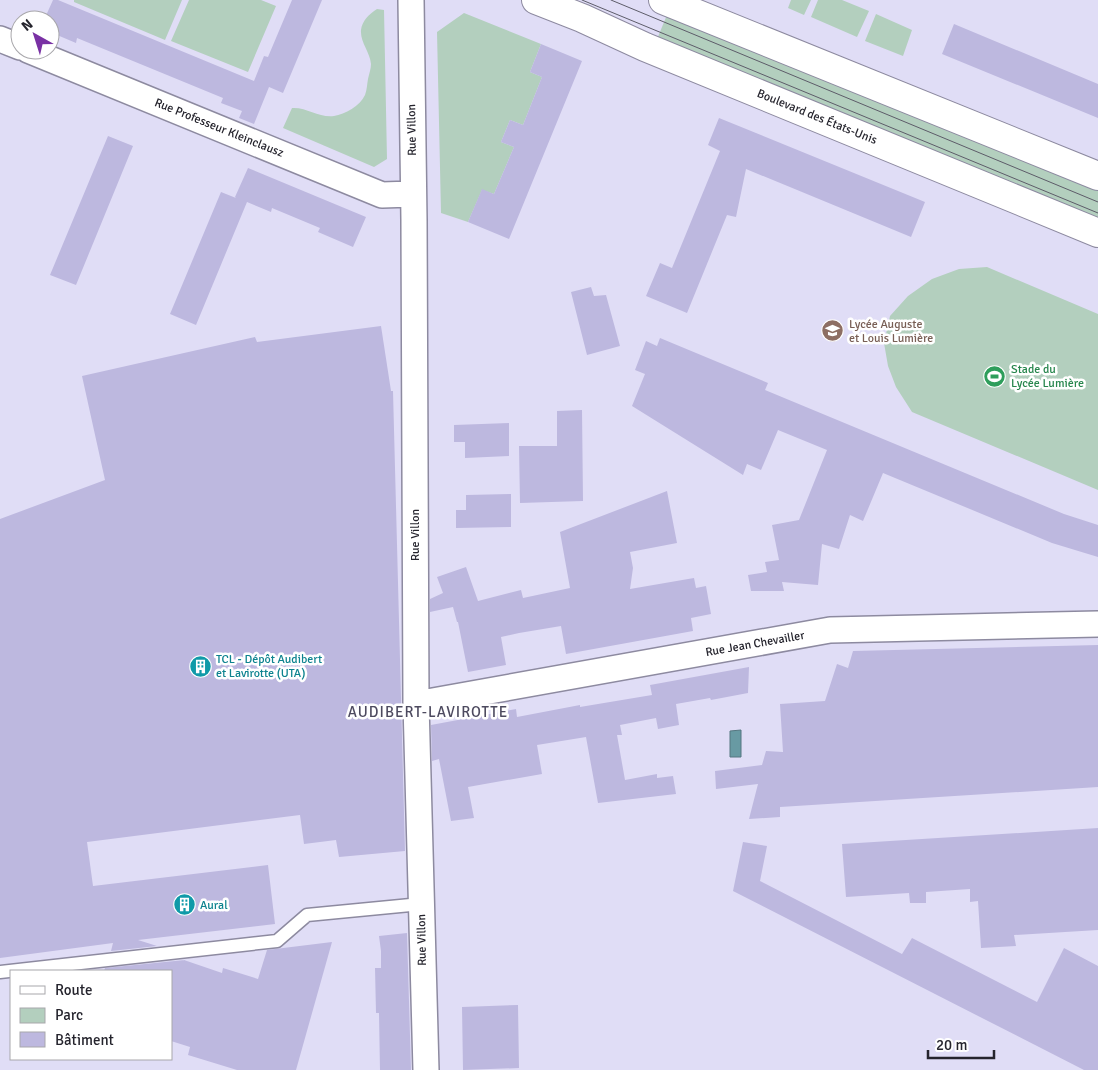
<svg xmlns="http://www.w3.org/2000/svg" width="1098" height="1070" font-family="Signika,sans-serif">
<style>
.green{fill:#b3cfbe}
.water{fill:#689aa3;stroke:#547780}
.building{fill:#bdb8df}
.lines{fill:none;stroke-linecap:round;stroke-linejoin:round}
.lane-casing{stroke:#8d8aa0;stroke-width:15}
.street-casing{stroke:#8d8aa0;stroke-width:28}
.secondary-casing{stroke:#8d8aa0;stroke-width:30}
.lane{stroke:#fff;stroke-width:12}
.street{stroke:#fff;stroke-width:25}
.secondary{stroke:#fff;stroke-width:28}
.tram{stroke:#5d5c69;stroke-width:1}
.labels{text-anchor:middle;dominant-baseline:central;stroke-width:5;stroke-linejoin:round;paint-order:stroke}
.street-label{font-size:12px;fill:#25242d;stroke:#fff}
.education-label{font-size:12px;fill:#785e54;stroke:#fff;text-anchor:start}
.leisure-label{font-size:12px;fill:#27864d;stroke:#fff;text-anchor:start}
.culture-label{font-size:12px;fill:#0d838f;stroke:#fff;text-anchor:start}
.quarter-label{font-size:15px;letter-spacing:1px;fill:#4d4a5f;stroke:#fff}
</style>
<rect width="100%" height="100%" fill="#e0ddf6"/>
<path class="green" d="M 74,0 L 182,0 L 165,40 L 74,2 Z
M 189,0 L 261,0 L 276,6 L 248,72 L 171,41 Z
M 791,0 L 811,0 L 804,15 L 788,8 Z
M 818,0 L 842,0 L 869,11 L 857,37 L 811,17 Z
M 377,9 L 384,10 L 387,159 L 374,167 L 283,128 L 292,108 C 307,107 319,118 334,116 C 345,114 360,106 365,95 C 367,90 367,84 368,79 C 369,74 371,69 371,64 C 370,52 360,42 361,30 C 362,21 369,14 377,9 Z
M 669,10 L 1098,186 L 1098,227 L 655,44 Z
M 464,13 L 541,44 L 530,72 L 542,77 L 523,125 L 510,120 L 501,142 L 514,147 L 494,194 L 482,190 L 468,222 L 441,213 L 437,32 Z
M 876,14 L 912,30 L 903,56 L 865,41 Z
M 987,267 L 1098,314 L 1098,490 L 912,412 L 896,387 L 888,366 L 884,343 L 890,316 L 908,296 L 932,279 L 959,269 Z"/>
<path class="water" d="M 741,730 L 741,757 L 730,757 L 730,731 Z"/>
<path class="building" d="M 53,0 L 58,0 L 254,81 L 264,56 L 268,57 L 292,0 L 322,0 L 283,93 L 269,87 L 254,124 L 239,118 L 242,111 L 221,103 L 223,98 L 77,38 L 76,43 L 50,32 L 50,20 L 44,20 Z
M 954,24 L 1098,84 L 1098,118 L 942,54 Z
M 541,44 L 582,61 L 509,239 L 468,222 L 482,189 L 494,194 L 514,147 L 501,142 L 510,120 L 523,125 L 542,77 L 530,72 Z
M 719,118 L 925,202 L 911,237 L 746,169 L 736,217 L 727,215 L 687,313 L 646,296 L 660,263 L 672,268 L 720,151 L 708,145 Z
M 108,136 L 133,146 L 76,285 L 50,275 Z
M 248,168 L 366,217 L 353,247 L 318,232 L 320,228 L 272,208 L 271,212 L 247,202 L 196,325 L 170,314 L 221,192 L 236,198 L 235,197 Z
M 591,287 L 594,296 L 606,295 L 620,346 L 587,355 L 571,292 Z
M 381,326 L 391,391 L 393,391 L 405,851 L 339,857 L 336,840 L 304,844 L 300,815 L 87,842 L 93,886 L 268,865 L 275,924 L 138,940 L 157,946 L 111,951 L 113,943 L 0,958 L 0,519 L 105,480 L 82,376 L 255,337 L 257,342 Z
M 660,338 L 768,383 L 765,390 L 1064,514 L 1098,525 L 1098,557 L 1052,543 L 883,473 L 863,521 L 850,515 L 839,549 L 822,544 L 818,585 L 782,582 L 784,591 L 751,591 L 748,575 L 767,572 L 765,562 L 779,560 L 772,525 L 799,520 L 827,450 L 778,430 L 761,470 L 747,464 L 743,475 L 632,406 L 645,374 L 635,370 L 646,341 L 657,346 Z
M 582,410 L 583,501 L 520,503 L 519,446 L 557,446 L 557,411 Z
M 509,423 L 509,456 L 465,458 L 465,442 L 454,442 L 454,425 Z
M 667,491 L 677,543 L 630,552 L 633,568 L 630,589 L 694,578 L 696,588 L 706,586 L 711,614 L 691,618 L 693,631 L 566,654 L 561,626 L 519,633 L 501,637 L 506,665 L 468,672 L 458,622 L 457,622 L 453,607 L 430,612 L 430,599 L 443,593 L 437,577 L 466,567 L 478,601 L 521,590 L 523,598 L 570,588 L 560,532 Z
M 511,494 L 511,527 L 456,528 L 456,510 L 466,510 L 466,495 Z
M 1098,645 L 1098,787 L 780,807 L 780,817 L 749,819 L 758,784 L 716,789 L 715,771 L 762,765 L 766,751 L 783,752 L 780,704 L 825,701 L 837,664 L 848,668 L 853,651 Z
M 749,667 L 748,693 L 711,700 L 710,698 L 676,704 L 679,725 L 658,729 L 656,718 L 620,725 L 622,735 L 617,735 L 625,780 L 657,774 L 657,778 L 673,776 L 676,794 L 598,803 L 586,737 L 537,745 L 542,774 L 468,787 L 474,818 L 451,821 L 439,759 L 432,761 L 431,725 L 516,709 L 517,717 L 580,705 L 580,707 L 652,695 L 650,685 Z
M 1098,828 L 1098,930 L 1014,935 L 1016,946 L 981,948 L 978,901 L 970,902 L 970,889 L 926,892 L 926,903 L 910,903 L 909,893 L 846,897 L 842,844 Z
M 743,842 L 767,846 L 760,881 L 902,954 L 912,938 L 1037,1002 L 1064,948 L 1098,966 L 1098,1070 L 1084,1070 L 733,891 Z
M 407,933 L 411,1070 L 380,1070 L 379,1013 L 376,1013 L 375,968 L 381,968 L 381,951 L 379,936 Z
M 332,942 L 296,1070 L 237,1070 L 188,1055 L 190,1047 L 171,1041 L 171,971 L 104,971 L 105,968 L 185,960 L 184,960 L 222,973 L 223,968 L 258,979 L 267,950 Z
M 518,1005 L 519,1068 L 463,1070 L 462,1007 Z"/>
<g class="lines">
<defs>
<path id="lane" d="M 0,972 L 277,941 L 307,915 L 421,904"/>
<path id="street" d="M 411,0 L 414,220 L 416,704 L 426,1070
M 0,39 L 20,47
M 28,50 L 382,195 L 412,194
M 416,704 L 830,630 L 1098,624"/>
<path id="secondary" d="M 536,0 L 582,18 L 645,47 L 1098,233
M 663,0 L 1098,176"/>
</defs>
<use href="#lane" class="lane-casing"/>
<use href="#street" class="street-casing"/>
<use href="#secondary" class="secondary-casing"/>
<use href="#lane" class="lane"/>
<use href="#street" class="street"/>
<use href="#secondary" class="secondary"/>
<path class="tram" d="M 582,0 L 1098,213
M 611,0 L 1098,202"/>
</g>
<defs>
<symbol id="school-disc" viewBox="-11 -11 22 22"><circle r="9.5" fill="#8d6e63" stroke="#fff"/><path d="M0-5L7-2L0 1L-7-2ZM-4 1L0 2.5L4 1V4Q0 6-4 4Z" fill="#fff"/></symbol>
<symbol id="stadium-disc" viewBox="-11 -11 22 22"><circle r="9.5" fill="#2e9e5b" stroke="#fff"/><path d="M0-5a6.5 5 0 1 0 0 10a6.5 5 0 1 0 0-10ZM-3.5-1.8h7v3.6h-7Z" fill="#fff"/></symbol>
<symbol id="building-disc" viewBox="-11 -11 22 22"><circle r="9.5" fill="#0f9aa8" stroke="#fff"/><path d="M-4-6H4V6H1V3H-1V6H-4ZM-2.5-4.3h1.7v1.8h-1.7ZM.8-4.3h1.7v1.8H.8ZM-2.5-1h1.7V.8h-1.7ZM.8-1h1.7V.8H.8Z" fill="#fff"/></symbol>
</defs>
<g fill-rule="evenodd">
<use href="#school-disc" x="820" y="318" width="25" height="25"/>
<use href="#stadium-disc" x="982" y="364" width="25" height="25"/>
<use href="#building-disc" x="188" y="654" width="25" height="25"/>
<use href="#building-disc" x="172" y="892" width="25" height="25"/>
</g>
<g class="labels">
<g class="street-label">
<text transform="translate(817 117) rotate(22)">Boulevard des États-Unis</text>
<text transform="translate(219 128) rotate(22)">Rue Professeur Kleinclausz</text>
<text transform="translate(412 130) rotate(-91)">Rue Villon</text>
<text transform="translate(415 535) rotate(-90)">Rue Villon</text>
<text transform="translate(755 644) rotate(-10)">Rue Jean Chevailler</text>
<text transform="translate(422 940) rotate(-91)">Rue Villon</text>
</g>
<g class="education-label">
<text x="849" y="324">Lycée Auguste<tspan x="849" dy="14">et Louis Lumière</tspan></text>
</g>
<g class="leisure-label">
<text x="1011" y="369">Stade du<tspan x="1011" dy="14">Lycée Lumière</tspan></text>
</g>
<g class="culture-label">
<text x="216" y="659">TCL - Dépôt Audibert<tspan x="216" dy="14">et Lavirotte (UTA)</tspan></text>
<text x="200" y="905">Aural</text>
</g>
<g class="quarter-label">
<text x="428" y="712">AUDIBERT-LAVIROTTE</text>
</g>
</g>
<rect x="10" y="970" width="162" height="90" fill="#ffffff" stroke="#a8a7ab"/>
<rect x="20" y="986" width="25" height="8" fill="#ffffff" stroke="#a8a7ab"/>
<text x="55" y="995" font-size="15" fill="#25242d">Route</text>
<rect x="20" y="1008" width="25" height="15" fill="#b3cfbe" stroke="#a8a7ab"/>
<text x="55" y="1020" font-size="15" fill="#25242d">Parc</text>
<rect x="20" y="1032" width="25" height="15" fill="#bdb8df" stroke="#a8a7ab"/>
<text x="55" y="1045" font-size="15" fill="#25242d">Bâtiment</text>
<g transform="translate(35 35) rotate(321)"><circle r="24" fill="#ffffff" stroke="#a8a7ab"/>
<path d="M0-4L9 19L0 12L-9 19Z" fill="#7931a4"/>
<text y="-8" font-size="14" font-weight="bold" text-anchor="middle" fill="#25242d">N</text>
</g>
<path d="M928 1050v8h66v-8" fill="none" stroke="#25242d" stroke-width="2.5"/>
<text x="936" y="1050" font-size="15" fill="#25242d" stroke="#ffffff" stroke-width="4" paint-order="stroke">20 m</text>
</svg>
